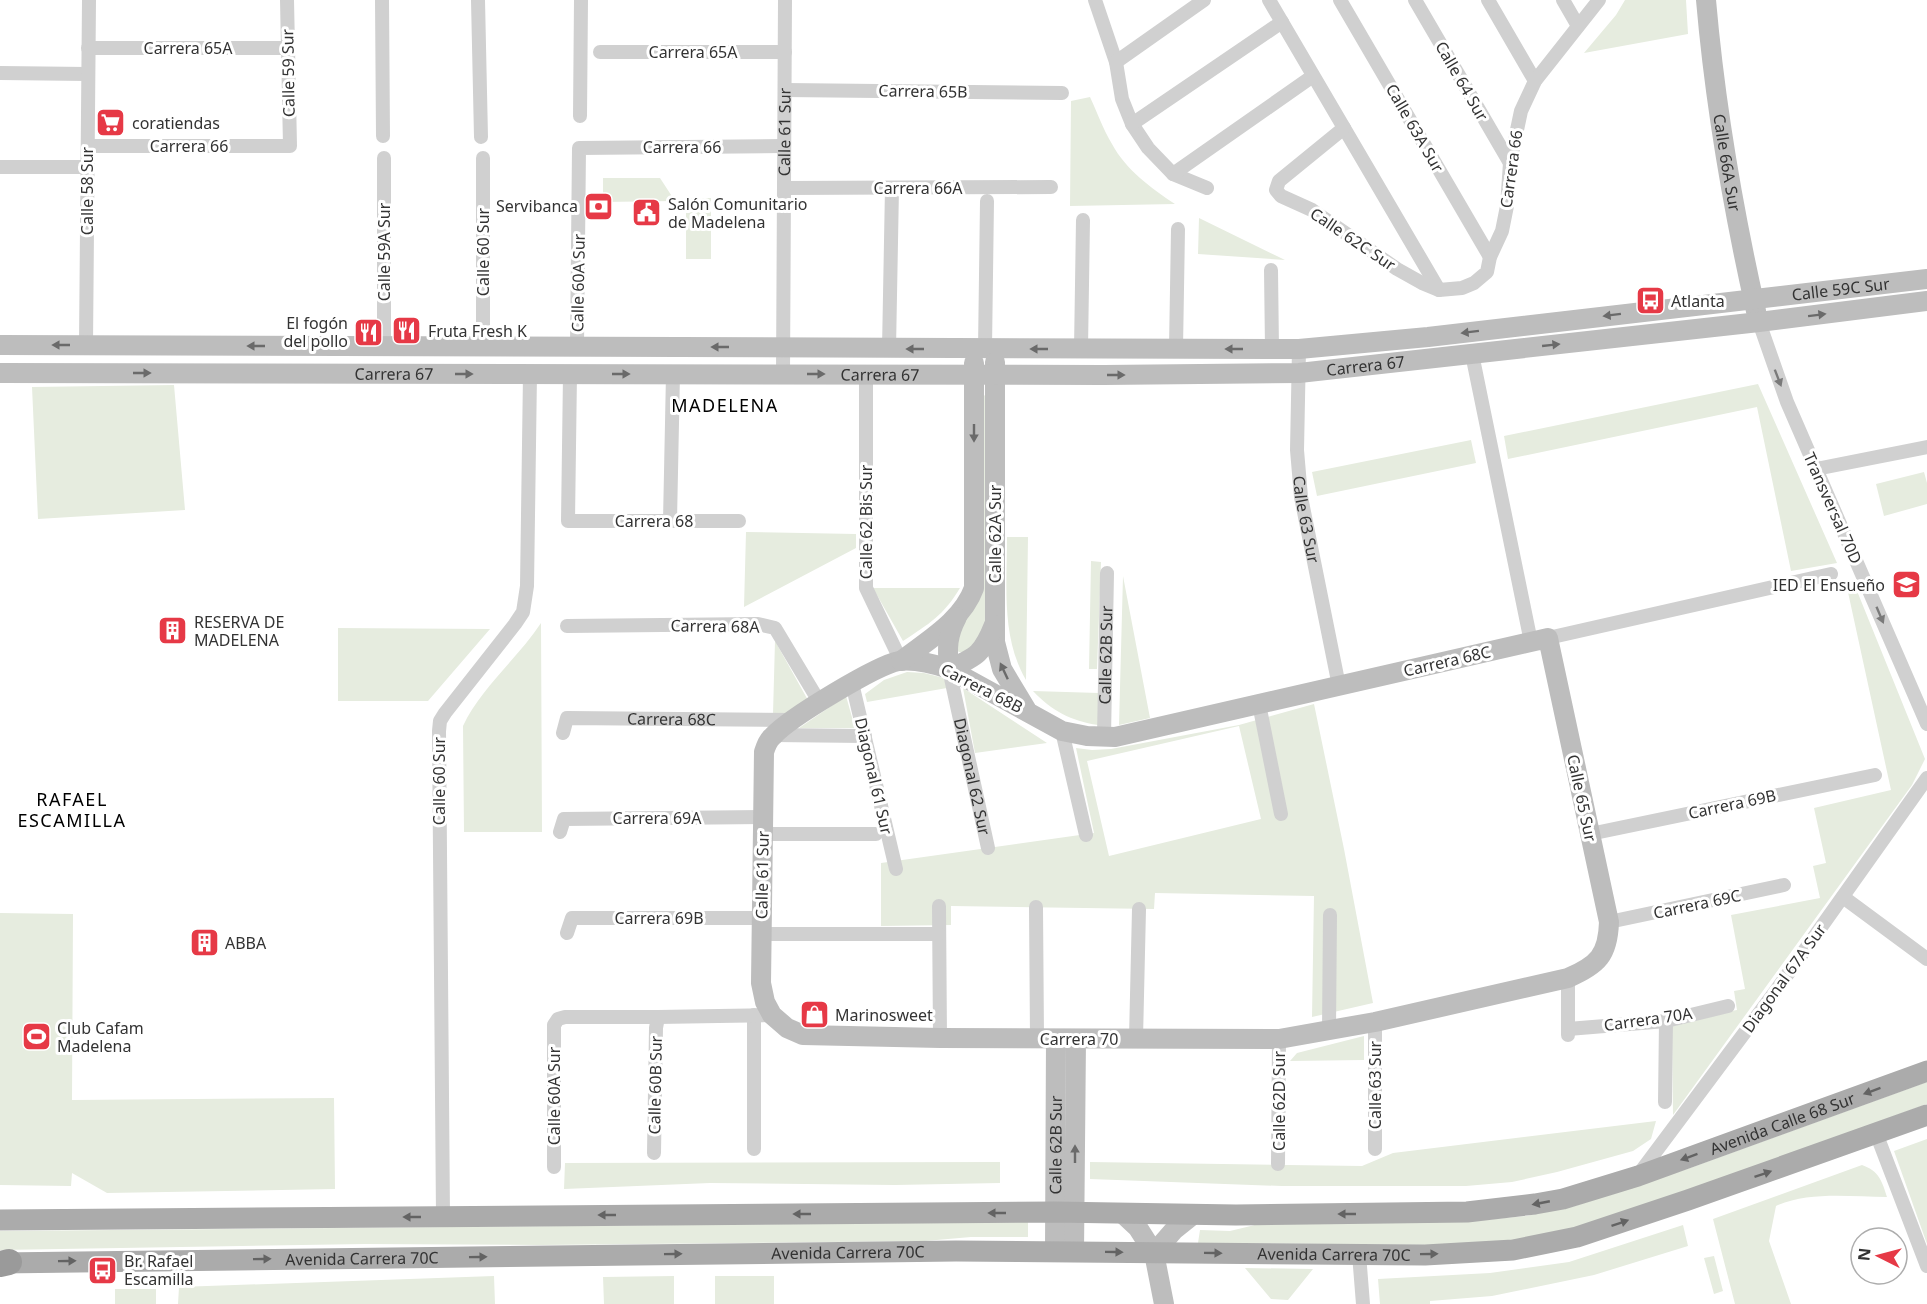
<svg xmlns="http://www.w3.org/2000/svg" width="1927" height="1304" font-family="'Noto Sans',sans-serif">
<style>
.green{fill:#e6ecdf;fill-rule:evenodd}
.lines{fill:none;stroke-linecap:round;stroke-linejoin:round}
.street{stroke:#d0d0d0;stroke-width:14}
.secondary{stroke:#bdbdbd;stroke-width:20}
.primary{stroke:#ababab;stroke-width:21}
.highway{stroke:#9a9a9a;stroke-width:26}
.oneway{fill:#6a6a6a}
.oneway2{fill:#7a7a7a}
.oneway3{fill:#636363}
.labels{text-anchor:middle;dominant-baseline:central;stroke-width:6;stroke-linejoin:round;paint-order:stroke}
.street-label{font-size:16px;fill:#333;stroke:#fff}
.poi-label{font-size:16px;fill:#333;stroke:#fff;text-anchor:start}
.neighbourhood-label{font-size:18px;letter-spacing:1.5px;fill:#000;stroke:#fff}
</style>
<rect width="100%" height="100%" fill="#fff"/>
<path class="green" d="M 1625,0 L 1686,0 L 1688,34 L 1584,53 L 1616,15 Z
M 1090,97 C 1097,112 1103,129 1112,144 C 1126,170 1151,188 1175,204 L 1070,206 L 1071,101 Z
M 603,178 L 660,178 L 675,201 L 603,202 Z
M 686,198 L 711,198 L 711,259 L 686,259 Z
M 1199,218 L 1285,260 L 1198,254 Z
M 1758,384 L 1837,563 L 1791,571 L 1757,407 L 1508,459 L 1504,436 Z
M 174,385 L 185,510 L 38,519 L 32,387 Z
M 987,395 L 987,621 L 982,637 L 965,652 L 959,652 L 954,648 L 962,622 L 981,396 Z
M 1471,440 L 1476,463 L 1317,496 L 1312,472 Z
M 1924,472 L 1927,483 L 1927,504 L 1884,516 L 1876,484 Z
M 746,532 L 856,534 L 856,548 L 744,607 Z
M 1007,537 L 1028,537 L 1026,680 C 1001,637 1007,586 1007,537 Z
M 1091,561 L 1101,562 L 1097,669 L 1089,669 Z
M 1123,576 L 1150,718 L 1119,725 Z
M 1853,581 L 1925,759 L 1912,785 L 1673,1115 L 1672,1021 L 1737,1010 L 1734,991 L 1745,989 L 1731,915 L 1820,898 L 1813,866 L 1826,863 L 1814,808 L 1891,790 L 1846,583 Z
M 873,588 L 960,588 C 944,615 929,624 903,641 Z
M 541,623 L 542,832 L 464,832 L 463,726 C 480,689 518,658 541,623 Z
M 338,628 L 490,629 L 428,701 L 338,701 Z
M 775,641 L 809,702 L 790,714 L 773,714 Z
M 907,672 L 924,673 L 944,678 L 947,688 L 867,702 L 865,694 L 884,680 Z
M 963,688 L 1047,743 L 975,753 Z
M 1033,691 L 1099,693 L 1098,725 C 1071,721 1052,711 1033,691 Z
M 846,696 L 855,728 L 799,728 Z
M 1314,704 L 1344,849 L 1373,1003 L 1312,1017 L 1314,896 L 1155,893 L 1154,909 L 951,906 L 951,925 L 881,926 L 881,863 L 1094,833 L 1076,748 L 1092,750 L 1111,749 L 1239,725 ZM 1239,726 L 1261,819 L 1109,856 L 1087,761 Z
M 0,913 L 73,914 L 72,1100 L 334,1098 L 335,1189 L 107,1193 L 72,1173 L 71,1186 L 0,1185 Z
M 1364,1036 L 1364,1060 L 1290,1061 L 1297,1053 Z
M 1927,1082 L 1927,1104 L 1695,1189 L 1611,1217 L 1548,1235 L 1506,1242 L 1444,1245 L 1198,1243 L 1200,1230 L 1230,1231 L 1259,1224 L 1473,1221 L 1526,1216 L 1575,1206 L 1690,1168 Z
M 1656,1121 L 1651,1139 L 1633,1151 L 1557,1172 L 1512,1182 L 1466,1186 L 1282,1186 L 1090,1179 L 1090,1162 L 1362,1166 L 1393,1153 Z
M 1927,1139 L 1927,1244 L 1894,1151 Z
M 1000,1162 L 1000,1183 L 895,1185 L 710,1183 L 564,1189 L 565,1163 Z
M 1862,1165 C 1879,1171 1882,1181 1887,1197 C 1851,1197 1809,1191 1776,1206 L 1769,1241 L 1791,1304 L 1735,1304 L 1713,1219 Z
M 1028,1222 L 1028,1237 L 971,1237 L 925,1241 L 540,1245 L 365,1244 L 0,1250 L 0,1231 Z
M 1683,1225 L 1688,1246 L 1594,1275 L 1492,1296 L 1430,1301 L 1430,1304 L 1380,1304 L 1378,1279 L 1490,1273 L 1569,1262 Z
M 1714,1256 L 1723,1291 L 1714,1294 L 1704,1258 Z
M 1245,1268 L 1313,1269 L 1288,1300 L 1271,1299 Z
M 494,1276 L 495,1304 L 178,1304 L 179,1287 Z
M 674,1276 L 674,1304 L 604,1304 L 603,1277 Z
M 715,1276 L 774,1276 L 774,1304 L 715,1304 Z
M 115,1289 L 156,1289 L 156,1304 L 115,1304 Z"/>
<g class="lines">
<g class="street">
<path d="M 382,0 L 383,136"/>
<path d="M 478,0 L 481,137"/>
<path d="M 1095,0 L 1116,62 L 1122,99 L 1132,124 L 1148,148 L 1173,174 L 1207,188"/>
<path d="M 1269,0 L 1439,290"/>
<path d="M 1340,0 L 1490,257"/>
<path d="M 1415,0 L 1510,163"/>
<path d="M 1488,0 L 1535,81"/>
<path d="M 1563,0 L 1578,26"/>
<path d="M 88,48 L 288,48"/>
<path d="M 600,52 L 785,52"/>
<path d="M 1116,62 L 1204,0"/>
<path d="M 0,73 L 88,74"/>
<path d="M 785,90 L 1062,93"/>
<path d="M 580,116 L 581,0"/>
<path d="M 1132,124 L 1282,22"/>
<path d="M 1344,128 L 1279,181 L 1276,190 L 1281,196 L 1312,210 L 1397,269 L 1422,283 L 1439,290 L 1462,288 L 1474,283 L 1487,272 L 1490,257 L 1502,231 L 1507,206 L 1510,163 L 1521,111 L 1535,81 L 1599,0"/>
<path d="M 88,146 L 290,146 L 287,0"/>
<path d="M 384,158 L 384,345"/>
<path d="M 0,167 L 87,167"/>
<path d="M 1173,174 L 1313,76"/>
<path d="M 784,188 L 1051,187"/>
<path d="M 1271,270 L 1272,349"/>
<path d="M 1759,322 L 1787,402 L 1927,724"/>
<path d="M 86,345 L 89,0"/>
<path d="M 483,346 L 483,158"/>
<path d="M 577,346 L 579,148 L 784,146"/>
<path d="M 889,349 L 892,188"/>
<path d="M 985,349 L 987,201"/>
<path d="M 1081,349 L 1083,220"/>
<path d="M 1176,349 L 1178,229"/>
<path id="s1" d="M 1299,349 L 1297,450 L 1301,497 L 1339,686"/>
<path d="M 1472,354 L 1531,642"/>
<path d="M 570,374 L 568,521 L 739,521"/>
<path id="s2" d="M 783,374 L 785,0"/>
<path d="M 866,374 L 866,588 L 901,661"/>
<path d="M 1816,469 L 1927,447"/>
<path d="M 670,521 L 673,374"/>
<path d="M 567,626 L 758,624 L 775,628 L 820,703"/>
<path d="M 1548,638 L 1831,574"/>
<path id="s3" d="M 949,669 L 988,848"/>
<path d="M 852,683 L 896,869"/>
<path d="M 1259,704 L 1281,814"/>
<path d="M 1062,731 L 1086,835"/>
<path id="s4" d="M 563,733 L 567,718 L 793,720"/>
<path d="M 773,735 L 865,736"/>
<path id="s5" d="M 1104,737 L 1107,573"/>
<path d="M 560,832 L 564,819 L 763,817"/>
<path d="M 763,834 L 876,834"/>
<path d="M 1590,834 L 1875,775"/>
<path d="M 1843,897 L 1927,959"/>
<path d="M 939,906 L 940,1038"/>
<path d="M 1036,907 L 1037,1038"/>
<path d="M 1609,922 L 1784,885"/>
<path d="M 567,933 L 572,918 L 762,918"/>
<path d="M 762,934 L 939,934"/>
<path d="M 1568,978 L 1568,1035"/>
<path d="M 1375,1022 L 1375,1149"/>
<path d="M 1568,1029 L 1666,1021 L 1728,1006"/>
<path d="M 1329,1030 L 1330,915"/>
<path d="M 1136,1039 L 1139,909"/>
<path d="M 1665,1102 L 1666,1021"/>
<path d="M 1876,1133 L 1927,1266"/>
<path d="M 754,1149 L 754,1015"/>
<path d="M 654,1153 L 656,1028 L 658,1017"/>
<path d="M 1278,1164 L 1279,1039"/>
<path d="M 554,1167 L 554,1025 L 558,1019 L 565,1017 L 658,1017 L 772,1015"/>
<path d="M 1639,1174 L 1775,992 L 1927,778"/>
<path d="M 443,1216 L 439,731 L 440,721 L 445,713 L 515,624 L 523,612 L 527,586 L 530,374"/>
<path d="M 1359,1254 L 1363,1304"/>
</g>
<g class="secondary">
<path id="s6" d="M 1706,0 C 1715,104 1733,209 1756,311"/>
<path id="s7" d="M 0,345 L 1299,349 L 1428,337 L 1927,279"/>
<path d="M 995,362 L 995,642 L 1002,669 L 1026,709"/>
<path id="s8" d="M 0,373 L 1104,375 L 1299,373 L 1759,322 L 1927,301"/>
<path d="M 1548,638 L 1609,922 C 1608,955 1598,965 1568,978 L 1375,1022 L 1279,1039 L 940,1038 L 803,1035 L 787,1028 L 772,1015 L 765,1002 L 761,983 L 764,752 C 766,746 768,740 773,736 C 789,718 877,665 899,661 C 915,659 934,664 949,669 L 1062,731 L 1087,736 L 1115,737 Z"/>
<path d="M 901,661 C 928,640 962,621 974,588 L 974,363"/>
<path d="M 949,669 C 977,657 983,653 994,625"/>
<path d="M 949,669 C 947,648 947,636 957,617"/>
<path d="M 1122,1213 L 1138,1228 L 1154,1253 L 1164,1304"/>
<path id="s9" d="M 1055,1251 L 1056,1039"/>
<path d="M 1074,1252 L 1076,1039"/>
<path d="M 1154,1253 L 1174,1230 L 1194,1214"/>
</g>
<g class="primary">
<path id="s10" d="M 0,1220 L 1055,1212 L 1236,1215 L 1467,1212 L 1535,1204 L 1563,1199 L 1638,1176 L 1927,1071"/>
<path id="s11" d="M 0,1263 L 956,1251 L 1425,1255 L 1513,1250 L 1577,1237 L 1688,1200 L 1927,1115"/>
</g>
<path class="highway" d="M 0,1264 L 9,1262"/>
</g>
<defs><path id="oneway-solid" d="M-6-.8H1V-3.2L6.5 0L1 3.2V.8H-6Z" transform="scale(1.5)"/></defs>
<g class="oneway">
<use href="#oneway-solid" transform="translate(1612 315) rotate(173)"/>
<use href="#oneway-solid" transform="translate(1817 315) rotate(-7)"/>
<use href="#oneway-solid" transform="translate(1470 332) rotate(173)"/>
<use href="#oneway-solid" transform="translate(61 345) rotate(-180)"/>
<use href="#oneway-solid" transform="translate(1551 345) rotate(-6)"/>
<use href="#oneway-solid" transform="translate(256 346) rotate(-180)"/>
<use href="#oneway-solid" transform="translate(720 347) rotate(-180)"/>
<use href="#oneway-solid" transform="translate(915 349) rotate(-180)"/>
<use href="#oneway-solid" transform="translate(1039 349) rotate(-180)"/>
<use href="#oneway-solid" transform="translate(1234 349) rotate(-180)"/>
<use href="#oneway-solid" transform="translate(142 373)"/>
<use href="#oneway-solid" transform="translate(464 374)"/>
<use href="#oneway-solid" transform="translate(621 374)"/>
<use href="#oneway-solid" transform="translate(816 374)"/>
<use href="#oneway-solid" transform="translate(1116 375)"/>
<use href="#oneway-solid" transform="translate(974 433) rotate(90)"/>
<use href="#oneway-solid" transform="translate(1004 671) rotate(-115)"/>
<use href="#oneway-solid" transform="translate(1075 1154) rotate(-90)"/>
</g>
<g class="oneway2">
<use href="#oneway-solid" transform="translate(1778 378) rotate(69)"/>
<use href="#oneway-solid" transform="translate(1880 615) rotate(67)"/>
</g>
<g class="oneway3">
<use href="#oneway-solid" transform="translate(1872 1091) rotate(160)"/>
<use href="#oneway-solid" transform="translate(1689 1157) rotate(160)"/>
<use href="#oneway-solid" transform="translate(1763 1174) rotate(-19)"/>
<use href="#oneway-solid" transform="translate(1541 1203) rotate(169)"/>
<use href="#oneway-solid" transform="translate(997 1213) rotate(180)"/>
<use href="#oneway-solid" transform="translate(802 1214) rotate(180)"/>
<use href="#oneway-solid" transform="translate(1347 1214) rotate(180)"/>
<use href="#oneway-solid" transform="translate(607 1215) rotate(180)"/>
<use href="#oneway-solid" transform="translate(412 1217) rotate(180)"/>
<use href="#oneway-solid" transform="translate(1620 1223) rotate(-19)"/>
<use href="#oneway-solid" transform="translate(1114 1252) rotate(1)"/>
<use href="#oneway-solid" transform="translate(1213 1253) rotate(1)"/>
<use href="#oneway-solid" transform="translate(673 1254) rotate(-1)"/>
<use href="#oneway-solid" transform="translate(1429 1254) rotate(-1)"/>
<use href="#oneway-solid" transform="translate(478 1257) rotate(-1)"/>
<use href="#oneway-solid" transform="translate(262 1259) rotate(-1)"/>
<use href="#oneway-solid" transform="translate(67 1261) rotate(-1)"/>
</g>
<defs>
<symbol id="supermarket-square" viewBox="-11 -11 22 22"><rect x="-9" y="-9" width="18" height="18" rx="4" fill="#e63946" stroke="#fff"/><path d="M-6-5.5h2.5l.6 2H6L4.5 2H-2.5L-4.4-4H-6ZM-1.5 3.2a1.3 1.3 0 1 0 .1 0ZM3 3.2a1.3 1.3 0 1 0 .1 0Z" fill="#fff"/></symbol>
<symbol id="bank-square" viewBox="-11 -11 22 22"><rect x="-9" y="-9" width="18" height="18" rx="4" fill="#e63946" stroke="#fff"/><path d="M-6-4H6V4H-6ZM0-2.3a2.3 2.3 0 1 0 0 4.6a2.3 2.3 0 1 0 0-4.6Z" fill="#fff"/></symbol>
<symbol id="civic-square" viewBox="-11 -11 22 22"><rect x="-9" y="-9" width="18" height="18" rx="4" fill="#e63946" stroke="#fff"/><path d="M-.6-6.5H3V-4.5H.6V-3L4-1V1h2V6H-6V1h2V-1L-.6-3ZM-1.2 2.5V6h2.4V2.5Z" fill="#fff"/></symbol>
<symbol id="bus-square" viewBox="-11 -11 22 22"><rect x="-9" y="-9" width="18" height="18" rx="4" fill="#e63946" stroke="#fff"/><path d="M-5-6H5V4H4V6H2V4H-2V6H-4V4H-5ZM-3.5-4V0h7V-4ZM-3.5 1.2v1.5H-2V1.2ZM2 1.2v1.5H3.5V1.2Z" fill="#fff"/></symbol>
<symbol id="restaurant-square" viewBox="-11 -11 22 22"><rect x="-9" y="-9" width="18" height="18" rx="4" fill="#e63946" stroke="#fff"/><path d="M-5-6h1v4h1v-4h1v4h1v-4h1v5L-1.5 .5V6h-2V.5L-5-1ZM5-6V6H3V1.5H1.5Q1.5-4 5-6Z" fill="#fff"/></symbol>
<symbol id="school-square" viewBox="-11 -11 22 22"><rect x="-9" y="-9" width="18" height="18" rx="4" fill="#e63946" stroke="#fff"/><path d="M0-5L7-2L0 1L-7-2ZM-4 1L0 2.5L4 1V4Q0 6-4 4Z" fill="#fff"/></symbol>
<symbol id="building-square" viewBox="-11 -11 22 22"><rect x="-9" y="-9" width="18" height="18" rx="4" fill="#e63946" stroke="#fff"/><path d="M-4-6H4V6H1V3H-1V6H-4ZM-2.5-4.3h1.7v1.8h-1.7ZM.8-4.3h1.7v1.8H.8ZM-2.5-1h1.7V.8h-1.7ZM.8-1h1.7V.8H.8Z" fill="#fff"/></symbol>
<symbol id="shop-square" viewBox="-11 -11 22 22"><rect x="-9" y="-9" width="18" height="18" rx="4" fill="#e63946" stroke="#fff"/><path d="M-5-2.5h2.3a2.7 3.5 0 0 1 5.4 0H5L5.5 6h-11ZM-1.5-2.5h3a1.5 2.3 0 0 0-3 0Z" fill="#fff"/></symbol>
<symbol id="stadium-square" viewBox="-11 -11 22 22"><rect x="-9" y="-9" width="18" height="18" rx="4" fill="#e63946" stroke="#fff"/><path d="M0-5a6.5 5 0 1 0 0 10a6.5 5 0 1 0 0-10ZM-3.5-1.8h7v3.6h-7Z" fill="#fff"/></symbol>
</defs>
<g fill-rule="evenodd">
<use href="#supermarket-square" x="94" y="106" width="33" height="33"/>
<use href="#bank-square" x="582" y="190" width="33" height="33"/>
<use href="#civic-square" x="630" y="196" width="33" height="33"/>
<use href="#bus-square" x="1634" y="284" width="33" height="33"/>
<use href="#restaurant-square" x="390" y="314" width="33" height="33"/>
<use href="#restaurant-square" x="352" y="316" width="33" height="33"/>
<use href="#school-square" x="1890" y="568" width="33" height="33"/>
<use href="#building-square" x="156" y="614" width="33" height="33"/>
<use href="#building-square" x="188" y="926" width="33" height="33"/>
<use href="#shop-square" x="798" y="998" width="33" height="33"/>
<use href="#stadium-square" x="20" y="1020" width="33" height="33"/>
<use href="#bus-square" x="86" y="1254" width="33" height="33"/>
</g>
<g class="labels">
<g class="street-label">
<text x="188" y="48">Carrera 65A</text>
<text x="693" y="52">Carrera 65A</text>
<text transform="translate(288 73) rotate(-91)">Calle 59 Sur</text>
<text transform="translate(1462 81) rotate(60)">Calle 64 Sur</text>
<text transform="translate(923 91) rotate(1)">Carrera 65B</text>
<text transform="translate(1415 128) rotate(60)">Calle 63A Sur</text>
<text stroke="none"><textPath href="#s2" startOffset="242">Calle 61 Sur</textPath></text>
<text x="189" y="146">Carrera 66</text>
<text x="682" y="147">Carrera 66</text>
<text stroke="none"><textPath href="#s6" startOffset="164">Calle 66A Sur</textPath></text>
<text transform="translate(1511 169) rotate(-82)">Carrera 66</text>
<text x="918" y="188">Carrera 66A</text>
<text transform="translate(87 191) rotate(-90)">Calle 58 Sur</text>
<text transform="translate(1353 239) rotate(34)">Calle 62C Sur</text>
<text transform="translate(384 252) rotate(-90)">Calle 59A Sur</text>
<text transform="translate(483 252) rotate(-90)">Calle 60 Sur</text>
<text transform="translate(578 283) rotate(-89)">Calle 60A Sur</text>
<text stroke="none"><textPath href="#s7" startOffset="1844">Calle 59C Sur</textPath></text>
<text stroke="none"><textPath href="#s8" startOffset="1366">Carrera 67</textPath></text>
<text stroke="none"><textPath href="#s8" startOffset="394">Carrera 67</textPath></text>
<text stroke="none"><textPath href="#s8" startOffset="880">Carrera 67</textPath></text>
<text transform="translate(1833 508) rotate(66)">Transversal 70D</text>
<text stroke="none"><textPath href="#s1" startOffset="171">Calle 63 Sur</textPath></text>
<text x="654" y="521">Carrera 68</text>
<text transform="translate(866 522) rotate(-90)">Calle 62 Bis Sur</text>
<text transform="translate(995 534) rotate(-90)">Calle 62A Sur</text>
<text transform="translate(715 626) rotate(1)">Carrera 68A</text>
<text stroke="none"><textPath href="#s5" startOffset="82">Calle 62B Sur</textPath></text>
<text transform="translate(1447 661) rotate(-13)">Carrera 68C</text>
<text transform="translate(982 688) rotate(27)">Carrera 68B</text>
<text stroke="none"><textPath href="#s4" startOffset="120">Carrera 68C</textPath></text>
<text transform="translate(874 776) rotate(77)">Diagonal 61 Sur</text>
<text stroke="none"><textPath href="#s3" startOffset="110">Diagonal 62 Sur</textPath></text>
<text transform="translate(439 781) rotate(-90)">Calle 60 Sur</text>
<text transform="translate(1582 798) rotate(78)">Calle 65 Sur</text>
<text transform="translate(1732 804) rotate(-12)">Carrera 69B</text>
<text x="657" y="818">Carrera 69A</text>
<text transform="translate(762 875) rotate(-89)">Calle 61 Sur</text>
<text transform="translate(1697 904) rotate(-12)">Carrera 69C</text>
<text x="659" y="918">Carrera 69B</text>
<text transform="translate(1784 978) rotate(-54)">Diagonal 67A Sur</text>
<text transform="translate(1648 1019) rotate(-8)">Carrera 70A</text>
<text x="1079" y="1039">Carrera 70</text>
<text transform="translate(655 1085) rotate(-89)">Calle 60B Sur</text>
<text transform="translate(1375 1085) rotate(-90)">Calle 63 Sur</text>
<text transform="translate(554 1096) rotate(-90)">Calle 60A Sur</text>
<text transform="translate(1279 1101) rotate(-90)">Calle 62D Sur</text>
<text stroke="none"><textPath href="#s10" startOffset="1796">Avenida Calle 68 Sur</textPath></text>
<text stroke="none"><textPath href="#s9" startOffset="106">Calle 62B Sur</textPath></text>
<text stroke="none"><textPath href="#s11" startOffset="848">Avenida Carrera 70C</textPath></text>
<text stroke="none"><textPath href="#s11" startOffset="1334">Avenida Carrera 70C</textPath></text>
<text stroke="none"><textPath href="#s11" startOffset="362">Avenida Carrera 70C</textPath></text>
</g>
<g class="poi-label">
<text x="132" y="123">coratiendas</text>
<text x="668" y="204">Salón Comunitario<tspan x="668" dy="18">de Madelena</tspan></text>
<text x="578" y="206" text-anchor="end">Servibanca</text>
<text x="1671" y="301">Atlanta</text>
<text x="348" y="323" text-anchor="end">El fogón<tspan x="348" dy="18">del pollo</tspan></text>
<text x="428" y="331">Fruta Fresh K</text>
<text x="1885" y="585" text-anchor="end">IED El Ensueño</text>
<text x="194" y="622">RESERVA DE<tspan x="194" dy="18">MADELENA</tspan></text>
<text x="225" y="943">ABBA</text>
<text x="835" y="1015">Marinosweet</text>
<text x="57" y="1028">Club Cafam<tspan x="57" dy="18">Madelena</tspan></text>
<text x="124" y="1261">Br. Rafael<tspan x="124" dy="18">Escamilla</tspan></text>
</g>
<g class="neighbourhood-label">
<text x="725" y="405">MADELENA</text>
<text x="72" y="799">RAFAEL<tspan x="72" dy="21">ESCAMILLA</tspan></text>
</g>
</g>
<g transform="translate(1879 1256) rotate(276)"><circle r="28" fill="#ffffff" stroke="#adadad" stroke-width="1.5"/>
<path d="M0-4.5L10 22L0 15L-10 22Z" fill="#e63946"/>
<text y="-9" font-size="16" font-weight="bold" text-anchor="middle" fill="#333333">N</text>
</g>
</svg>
